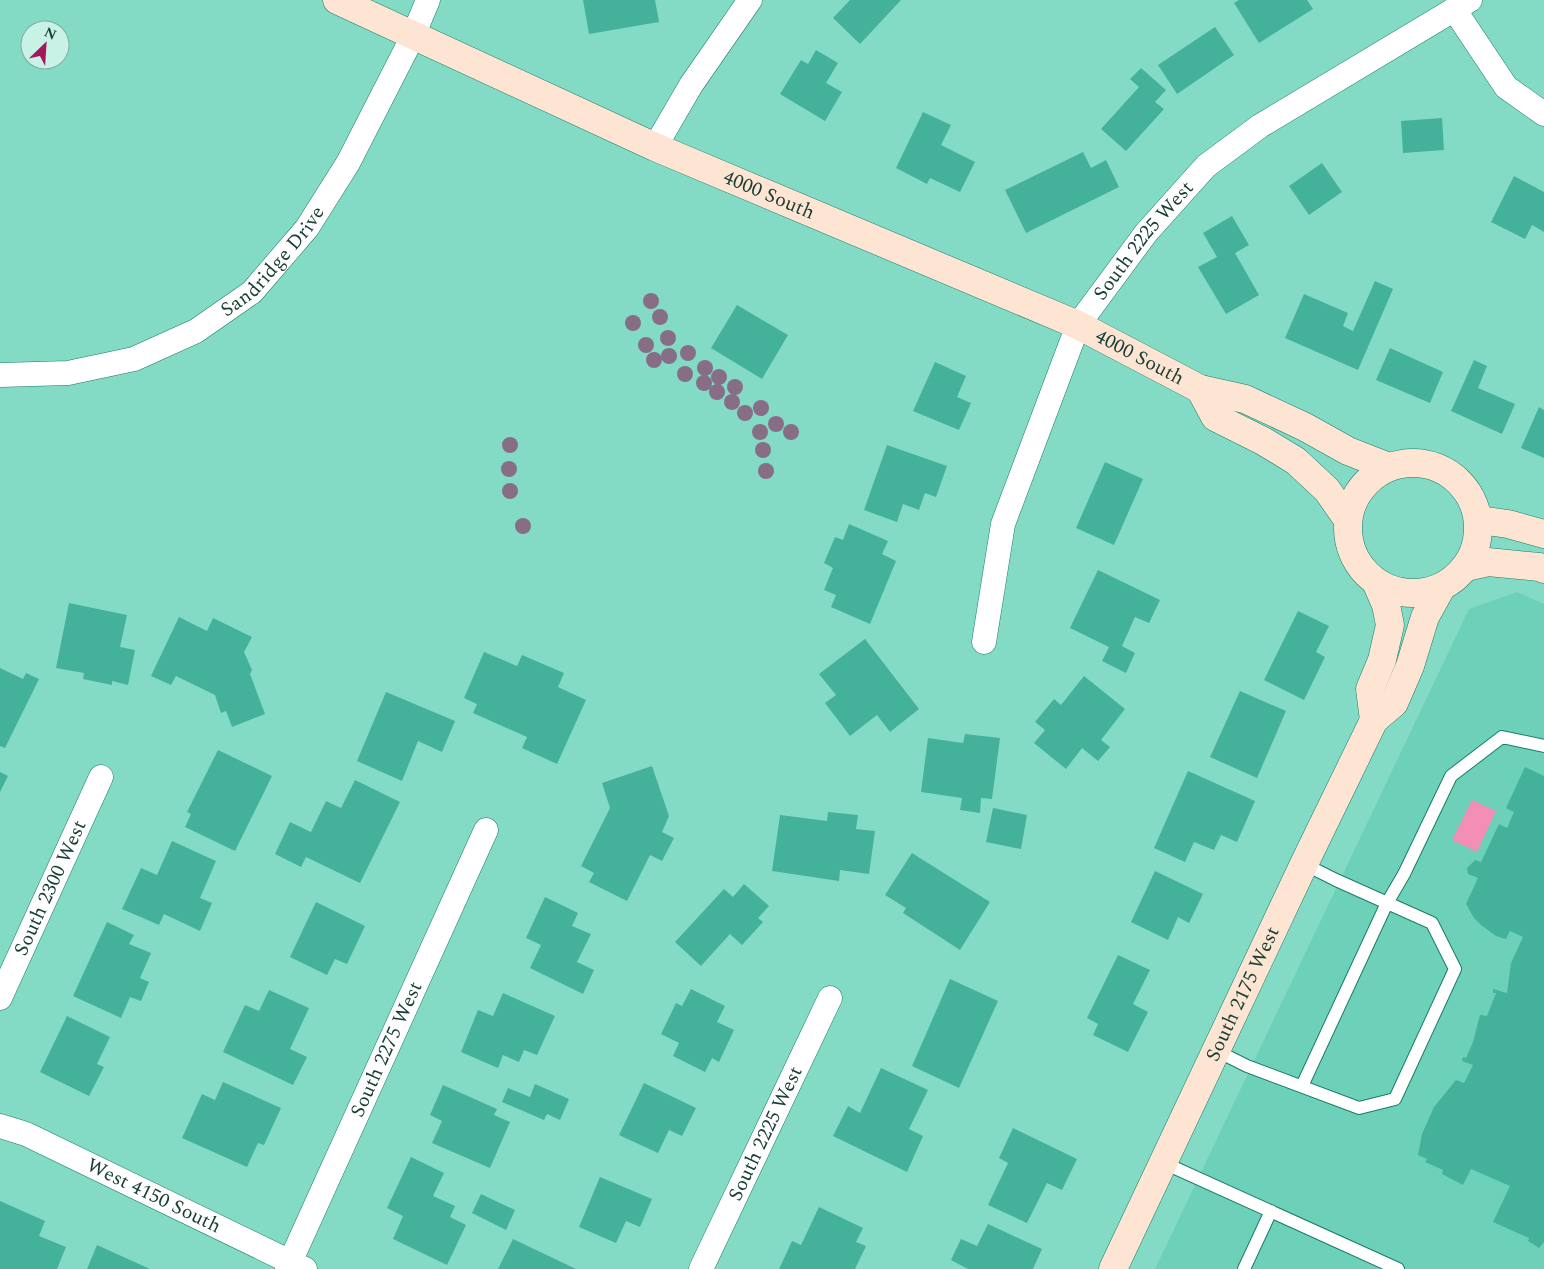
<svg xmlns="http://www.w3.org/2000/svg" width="1544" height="1269" font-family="Spectral,serif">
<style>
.built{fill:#6dd1b9}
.green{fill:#f38eb5}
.building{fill:#44b29a}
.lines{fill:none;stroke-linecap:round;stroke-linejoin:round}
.lane-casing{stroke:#1a7c69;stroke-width:14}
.street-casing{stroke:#1a7c69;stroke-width:25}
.secondary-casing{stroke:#1a7c69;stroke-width:29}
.lane{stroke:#fff;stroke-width:12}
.street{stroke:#fff;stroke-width:24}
.secondary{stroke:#fee5d3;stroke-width:28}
.tree{fill:#886d86}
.labels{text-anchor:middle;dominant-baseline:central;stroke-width:4;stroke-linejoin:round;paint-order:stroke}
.street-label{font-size:20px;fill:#193e35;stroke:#c9f2e6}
</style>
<rect width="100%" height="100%" fill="#83dbc5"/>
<path class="built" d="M 1517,592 L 1544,604 L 1544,1269 L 1155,1269 L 1469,609 Z"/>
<path class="green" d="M 1472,800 L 1496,811 L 1477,852 L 1452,840 Z"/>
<path class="building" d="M 583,0 L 655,0 L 659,22 L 589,34 Z
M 850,0 L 901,0 L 860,44 L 833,18 Z
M 1239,0 L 1307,0 L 1313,9 L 1259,43 L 1234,3 Z
M 1215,27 L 1234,55 L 1177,94 L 1158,65 Z
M 816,50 L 838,63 L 826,83 L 842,92 L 825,121 L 780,94 L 801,60 L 808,64 Z
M 1141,68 L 1166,90 L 1155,102 L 1164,109 L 1126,151 L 1101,129 L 1139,87 L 1130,79 Z
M 923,112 L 951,125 L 941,145 L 975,162 L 960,192 L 930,178 L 927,184 L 896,168 Z
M 1442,118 L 1444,150 L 1403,153 L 1401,121 Z
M 1083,152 L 1091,168 L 1106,160 L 1119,187 L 1026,233 L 1005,190 Z
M 1322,163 L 1342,192 L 1309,215 L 1289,186 Z
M 1514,176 L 1544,192 L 1544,232 L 1532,225 L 1525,239 L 1491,222 Z
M 1232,216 L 1249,245 L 1235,253 L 1259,295 L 1226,314 L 1198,267 L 1217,257 L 1203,233 Z
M 1375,281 L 1393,289 L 1358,370 L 1285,338 L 1304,294 L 1348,313 L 1343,326 L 1353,331 Z
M 737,305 L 788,335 L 762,379 L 711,348 Z
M 1390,348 L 1443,372 L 1430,403 L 1376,380 Z
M 1474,360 L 1487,366 L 1478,388 L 1515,404 L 1502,434 L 1451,411 Z
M 935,362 L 966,376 L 957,397 L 971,403 L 959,430 L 913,411 Z
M 1539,407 L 1544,410 L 1544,458 L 1521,448 Z
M 887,445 L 947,466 L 936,497 L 925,493 L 919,510 L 903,504 L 897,522 L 864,510 Z
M 1105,462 L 1143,479 L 1114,545 L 1076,528 Z
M 849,524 L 888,541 L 882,554 L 896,561 L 870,624 L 831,607 L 836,595 L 824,590 L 833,568 L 824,563 L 835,537 L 843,540 Z
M 1098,570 L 1160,600 L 1149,623 L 1135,617 L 1122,646 L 1135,653 L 1126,673 L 1102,661 L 1109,647 L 1070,628 Z
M 69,603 L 127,615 L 120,647 L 135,650 L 128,685 L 112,681 L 112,685 L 83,679 L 84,673 L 56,668 Z
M 1298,611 L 1329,626 L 1316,652 L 1325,657 L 1304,700 L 1264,680 Z
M 179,617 L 207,631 L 213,618 L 252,637 L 244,652 L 252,670 L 250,674 L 265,714 L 232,727 L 226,711 L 221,713 L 215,695 L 176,676 L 171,685 L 151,676 Z
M 865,639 L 919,709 L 890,732 L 877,715 L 850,736 L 825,703 L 836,695 L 819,674 Z
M 484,652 L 517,666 L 522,655 L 564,673 L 558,687 L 586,700 L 557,764 L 522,748 L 527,737 L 473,713 L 477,704 L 464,698 Z
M 0,668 L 23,679 L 26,673 L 39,679 L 5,748 L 0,746 Z
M 1084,676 L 1125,709 L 1101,740 L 1110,747 L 1098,761 L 1082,748 L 1066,769 L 1034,743 L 1045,730 L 1035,722 L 1054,699 L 1061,705 Z
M 1240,691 L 1286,711 L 1257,778 L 1210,757 Z
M 386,692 L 455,721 L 442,752 L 418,741 L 402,781 L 357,761 Z
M 965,734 L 1000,738 L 992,799 L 981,798 L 980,813 L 960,810 L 962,798 L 921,792 L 928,738 L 963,743 Z
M 218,750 L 272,776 L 235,851 L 185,827 L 191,814 L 187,812 Z
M 652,766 L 669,816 L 662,832 L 674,838 L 662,861 L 650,855 L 627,901 L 589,882 L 594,873 L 581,866 L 610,808 L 602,783 Z
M 1525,767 L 1544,776 L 1544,1242 L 1539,1248 L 1528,1241 L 1529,1238 L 1493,1222 L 1510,1186 L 1471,1169 L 1463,1185 L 1442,1174 L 1443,1170 L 1425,1162 L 1427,1159 L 1418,1155 L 1422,1134 L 1434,1107 L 1456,1080 L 1464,1083 L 1473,1065 L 1462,1061 L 1463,1057 L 1466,1058 L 1473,1042 L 1480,1015 L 1487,1016 L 1496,993 L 1493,993 L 1493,989 L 1507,993 L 1511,963 L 1523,937 L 1510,931 L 1506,939 L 1496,936 L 1481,925 L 1474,918 L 1466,904 L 1478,878 L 1468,874 L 1467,868 L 1475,860 L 1481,862 L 1499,824 L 1507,828 L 1514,812 L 1506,808 Z
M 1188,771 L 1255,801 L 1237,842 L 1221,835 L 1214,850 L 1194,842 L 1185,862 L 1154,848 Z
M 0,772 L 8,776 L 0,792 Z
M 355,780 L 400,802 L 360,883 L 306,857 L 301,867 L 275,854 L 290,822 L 311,832 L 326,801 L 341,808 Z
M 993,808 L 1027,815 L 1021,849 L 986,842 Z
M 828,812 L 858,815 L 856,829 L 875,831 L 869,874 L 840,870 L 839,881 L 772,871 L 780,815 L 827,821 Z
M 172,841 L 216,861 L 200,898 L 212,903 L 200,931 L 164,914 L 159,925 L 122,909 L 141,868 L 157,875 Z
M 912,853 L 990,902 L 960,950 L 903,913 L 906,908 L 885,895 Z
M 1155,871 L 1203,894 L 1189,923 L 1178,917 L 1168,940 L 1131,922 Z
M 744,884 L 769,906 L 758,918 L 763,922 L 742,945 L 730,934 L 701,966 L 675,942 L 724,889 L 733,897 Z
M 545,897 L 578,913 L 572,926 L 591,934 L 577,962 L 594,970 L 583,994 L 530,968 L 541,945 L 526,938 Z
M 316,902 L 365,926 L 347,964 L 335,959 L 327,975 L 290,957 Z
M 107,922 L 134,935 L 129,944 L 151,953 L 140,978 L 149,982 L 141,1001 L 130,997 L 121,1018 L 73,996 Z
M 1118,955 L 1150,970 L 1133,1004 L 1148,1012 L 1128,1052 L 1093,1035 L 1098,1024 L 1087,1018 Z
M 950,979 L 998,1001 L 959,1088 L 912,1066 Z
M 691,989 L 725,1006 L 717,1022 L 734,1030 L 719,1062 L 712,1058 L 705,1072 L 673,1056 L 679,1043 L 661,1034 L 676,1003 L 682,1006 Z
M 269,990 L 309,1008 L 290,1049 L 307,1057 L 293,1085 L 223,1052 L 245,1005 L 259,1011 Z
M 503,993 L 555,1016 L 537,1055 L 524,1050 L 519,1062 L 503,1055 L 498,1068 L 461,1052 L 478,1010 L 493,1016 Z
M 67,1016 L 110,1037 L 97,1064 L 104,1067 L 89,1096 L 40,1072 Z
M 881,1068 L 928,1090 L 909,1129 L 923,1136 L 907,1172 L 833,1136 L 848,1106 L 860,1113 Z
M 223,1082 L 281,1108 L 264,1145 L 258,1143 L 247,1167 L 182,1138 L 202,1094 L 215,1100 Z
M 644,1083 L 696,1108 L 682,1136 L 669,1130 L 658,1153 L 619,1135 Z
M 535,1084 L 569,1099 L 560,1120 L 547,1114 L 544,1120 L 502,1102 L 508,1088 L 530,1097 Z
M 443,1085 L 497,1109 L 494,1115 L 510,1122 L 490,1168 L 432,1143 L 442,1121 L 430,1115 Z
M 1013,1128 L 1077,1159 L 1062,1190 L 1047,1183 L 1027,1223 L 988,1205 L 1008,1163 L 999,1158 Z
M 411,1157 L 444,1173 L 433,1196 L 455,1206 L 450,1217 L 466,1225 L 447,1265 L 393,1239 L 403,1216 L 387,1208 Z
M 600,1177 L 652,1199 L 640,1227 L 626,1221 L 616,1243 L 579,1227 Z
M 481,1194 L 515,1210 L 506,1230 L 472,1213 Z
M 0,1201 L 45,1221 L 39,1236 L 66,1247 L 57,1269 L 0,1269 Z
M 819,1207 L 863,1228 L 856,1242 L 866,1246 L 855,1269 L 779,1269 L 792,1241 L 801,1245 Z
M 988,1224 L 1042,1249 L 1033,1269 L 968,1269 L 951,1260 L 961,1239 L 977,1246 Z
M 513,1239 L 576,1269 L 498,1269 Z
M 97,1245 L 150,1269 L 87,1269 Z"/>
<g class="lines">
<defs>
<path id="lane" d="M 1217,1051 L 1247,1066 L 1359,1108 L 1395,1099 L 1455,969 L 1432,923 L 1336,880 L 1304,864
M 1302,1086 L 1387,903 L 1404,874 L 1451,776 L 1502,737 L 1544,746
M 1164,1163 L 1398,1269
M 1244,1269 L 1271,1211"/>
<g id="street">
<path d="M 1454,9 L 1506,87 L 1544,114"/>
<path d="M 655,147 L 691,85 L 750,0"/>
<path id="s1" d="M 0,375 L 68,373 L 134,359 L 196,331 L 252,292 L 307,228 L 348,163 L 413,36 L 428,0"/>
<path id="s2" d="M 984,642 L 1003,524 L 1078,325 L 1146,233 L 1206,166 L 1260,126 L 1470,0"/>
<path id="s3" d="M 0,998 L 101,777"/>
<path id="s4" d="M 0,1126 L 26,1134 L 305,1269"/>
<path id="s5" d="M 287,1269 L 486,830"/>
<path id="s6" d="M 701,1269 L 830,998"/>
</g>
<g id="secondary">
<path id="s7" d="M 337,0 L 655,147 L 1078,325 L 1200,389 L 1245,399 L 1305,427 L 1348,451 L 1389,467"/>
<path d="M 1200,389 L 1215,417 L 1263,441 L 1296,461 L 1327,490 L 1348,520"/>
<circle cx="1413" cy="528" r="65"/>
<path d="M 1479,520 L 1508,524 L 1544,534"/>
<path d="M 1466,567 L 1488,562 L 1539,567 L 1544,569"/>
<path d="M 1374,720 L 1370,689 L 1382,660 L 1390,625 L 1386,605 L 1376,582"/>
<path id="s8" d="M 1113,1269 L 1304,864 L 1374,720 L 1394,703 L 1410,666 L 1425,617 L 1441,588"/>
</g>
</defs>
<use href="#lane" class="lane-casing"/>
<use href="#street" class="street-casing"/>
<use href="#secondary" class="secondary-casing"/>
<use href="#lane" class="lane"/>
<use href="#street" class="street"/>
<use href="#secondary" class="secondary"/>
</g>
<g class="tree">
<circle cx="651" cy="301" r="8"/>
<circle cx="660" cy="317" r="8"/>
<circle cx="633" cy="323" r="8"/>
<circle cx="668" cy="338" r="8"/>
<circle cx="646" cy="345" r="8"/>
<circle cx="688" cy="353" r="8"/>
<circle cx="669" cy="356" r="8"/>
<circle cx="654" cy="360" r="8"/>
<circle cx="705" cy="368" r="8"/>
<circle cx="685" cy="374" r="8"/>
<circle cx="719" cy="377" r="8"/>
<circle cx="704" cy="383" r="8"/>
<circle cx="735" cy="387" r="8"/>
<circle cx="717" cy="392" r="8"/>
<circle cx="732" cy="402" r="8"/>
<circle cx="761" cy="408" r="8"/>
<circle cx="745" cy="413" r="8"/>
<circle cx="776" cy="424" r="8"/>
<circle cx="760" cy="432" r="8"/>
<circle cx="791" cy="432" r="8"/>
<circle cx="510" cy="445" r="8"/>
<circle cx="763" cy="450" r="8"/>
<circle cx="509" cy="469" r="8"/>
<circle cx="766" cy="471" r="8"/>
<circle cx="510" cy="491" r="8"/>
<circle cx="523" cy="526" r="8"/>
</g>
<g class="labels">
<g class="street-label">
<text stroke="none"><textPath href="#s7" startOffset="474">4000 South</textPath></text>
<text stroke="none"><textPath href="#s2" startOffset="439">South 2225 West</textPath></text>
<text stroke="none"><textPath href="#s1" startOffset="308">Sandridge Drive</textPath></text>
<text stroke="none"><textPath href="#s7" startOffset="879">4000 South</textPath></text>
<text stroke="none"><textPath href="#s3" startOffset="121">South 2300 West</textPath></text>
<text stroke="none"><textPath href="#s8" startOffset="304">South 2175 West</textPath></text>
<text stroke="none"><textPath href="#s5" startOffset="241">South 2275 West</textPath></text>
<text stroke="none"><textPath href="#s6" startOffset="150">South 2225 West</textPath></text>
<text stroke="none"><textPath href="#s4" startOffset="169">West 4150 South</textPath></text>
</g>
</g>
<g transform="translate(45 45) rotate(25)"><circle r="24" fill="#c9f2e6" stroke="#83aa9f"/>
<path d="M0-4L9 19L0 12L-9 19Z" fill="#a3175f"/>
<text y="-8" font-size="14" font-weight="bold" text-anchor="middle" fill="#193e35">N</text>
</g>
</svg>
